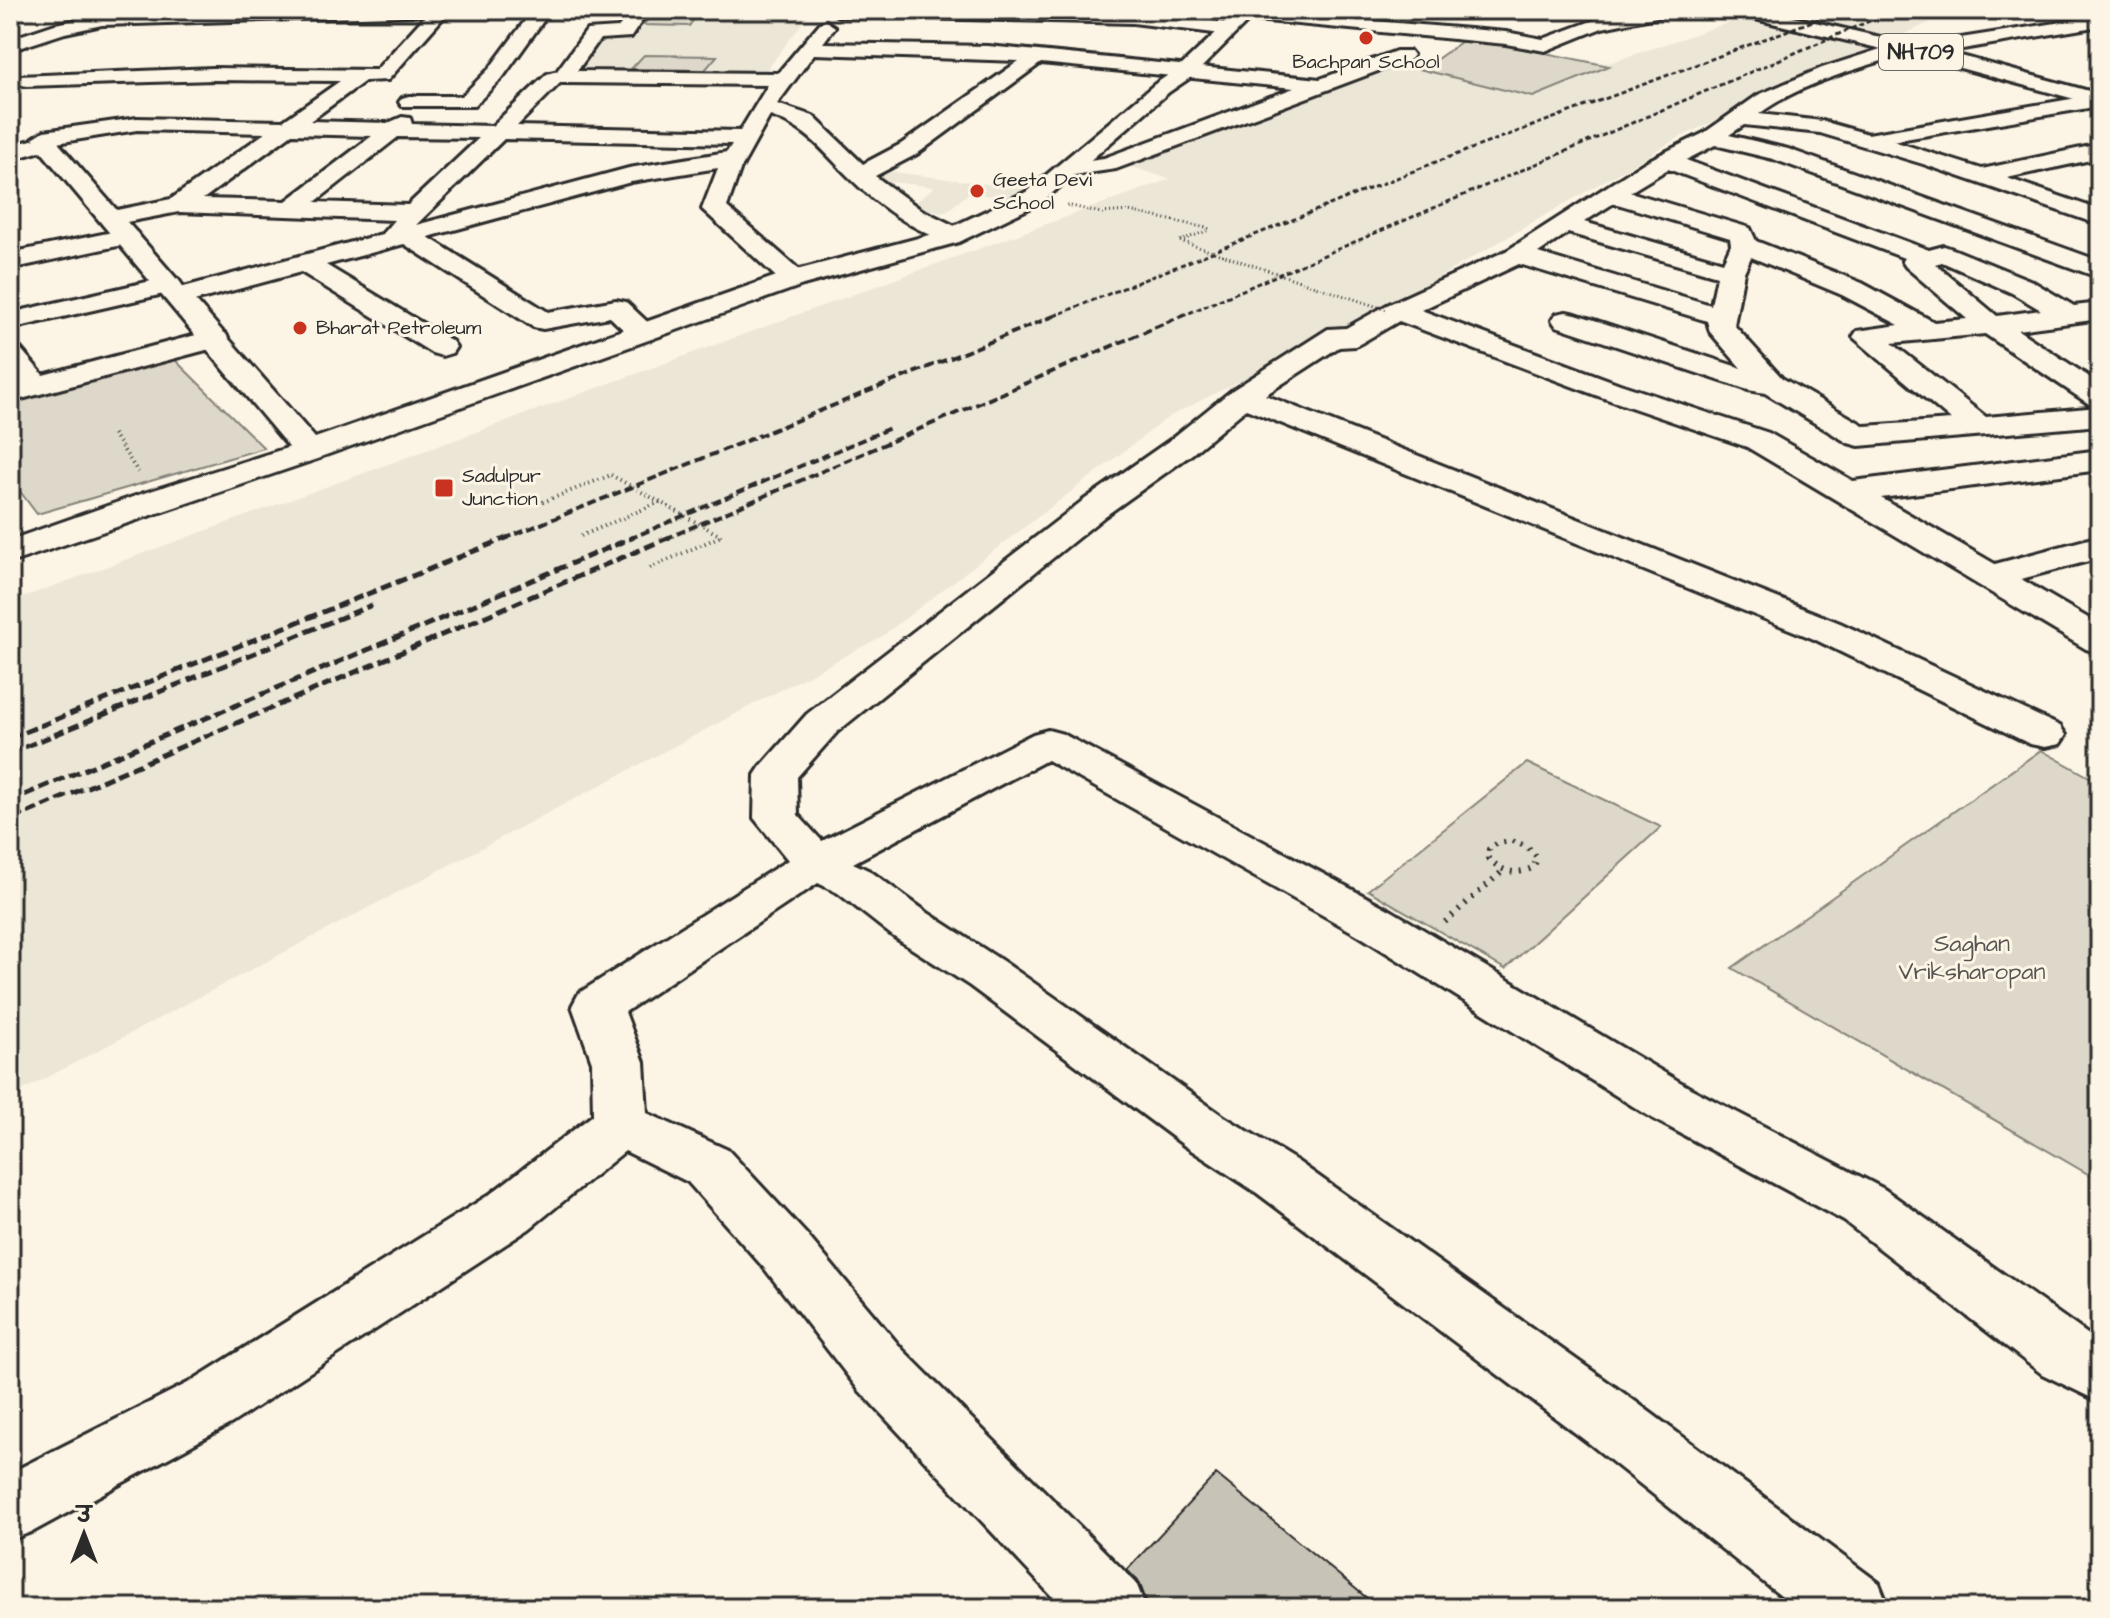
<svg xmlns="http://www.w3.org/2000/svg" width="2110" height="1618" font-family="'Architects Daughter','Playpen Sans Deva',sans-serif">
<style>
.built{fill:#ece6d7}
.green{fill:#ded8ca;stroke:#84827a;stroke-width:2}
.building{fill:#c8c3b7;stroke:#2b2b2b;stroke-width:2}
.lines{fill:none;stroke-linecap:round;stroke-linejoin:round}
.minor-casing{stroke:#2b2b2b;stroke-width:6}
.major-casing{stroke:#2b2b2b;stroke-width:6}
.path-far2{stroke:#2b2b2b;stroke-width:3;stroke-dasharray:1 3;stroke-linecap:butt}
.path-far1{stroke:#2b2b2b;stroke-width:4;stroke-dasharray:1 4;stroke-linecap:butt}
.path{stroke:#2b2b2b;stroke-width:6;stroke-dasharray:2 7;stroke-linecap:butt}
.minor{fill:#fcf5e5;fill-rule:evenodd}
.major{fill:#fcf5e5;fill-rule:evenodd}
.rail-far3{stroke:#2b2b2b;stroke-width:3;stroke-dasharray:5 3;stroke-linecap:butt}
.rail-far2{stroke:#2b2b2b;stroke-width:4;stroke-dasharray:9 4;stroke-linecap:butt}
.rail-far1{stroke:#2b2b2b;stroke-width:5;stroke-dasharray:11 5;stroke-linecap:butt}
.rail{stroke:#2b2b2b;stroke-width:7;stroke-dasharray:14 7;stroke-linecap:butt}
.path-bridge-far1{stroke:#2b2b2b;stroke-width:3;stroke-dasharray:1 3;stroke-linecap:butt}
.path-bridge{stroke:#2b2b2b;stroke-width:4;stroke-dasharray:1 4;stroke-linecap:butt}
.poi-dot{fill:#c8321e;stroke:#fcf5e5;stroke-width:3}
.labels{text-anchor:middle;dominant-baseline:central;stroke-width:6;stroke-linejoin:round;paint-order:stroke}
.far-poi-label{font-size:20px;fill:#2b2b2b;stroke:#fcf5e5;text-anchor:start}
.shield{fill:#fcf5e5;stroke:#6a6863;stroke-width:2}
.shield-label{font-size:22px;font-weight:bold;fill:#2b2b2b}
.park-label{font-size:24px;fill:#585653;stroke:#fcf5e5}
</style>
<rect width="100%" height="100%" fill="#fcf5e5"/>
<filter id="ink" filterUnits="userSpaceOnUse"><feTurbulence type="fractalNoise" baseFrequency=".0125" numOctaves="2"/><feDisplacementMap in="SourceGraphic" scale="16" xChannelSelector="R" yChannelSelector="G"/><feConvolveMatrix kernelMatrix="1 2 1 2 8 2 1 2 1" color-interpolation-filters="sRGB"/></filter>
<g filter="url(#ink)">
<path class="built" d="M 646,10 L 812,10 L 761,78 L 572,76 L 597,35 L 627,35 Z
M 1766,10 L 1957,10 L 1680,137 L 1389,306 L 1170,416 L 881,637 L 10,1097 L 10,602 L 1170,179 L 1112,161 L 1407,60 L 1447,62 L 1475,44 L 1609,63 Z
M 886,171 L 1026,189 L 1014,199 L 969,193 L 946,212 L 910,207 L 934,187 L 875,180 Z"/>
<path class="green" d="M 656,10 L 701,10 L 689,26 L 643,25 Z
M 1468,37 L 1609,66 L 1533,97 L 1407,66 L 1398,61 L 1437,59 Z
M 644,55 L 717,56 L 705,70 L 631,69 Z
M 172,357 L 264,448 L 37,514 L 10,478 L 10,398 Z
M 2041,750 L 2100,783 L 2100,1181 L 1732,968 Z
M 1527,763 L 1661,827 L 1505,969 L 1368,890 Z"/>
<path class="building" d="M 1216,1474 L 1379,1608 L 1149,1608 L 1139,1582 L 1127,1570 Z"/>
<g class="lines">
<defs>
<path id="minor" d="M 252,10 L 450,10 L 388,80 L 365,81 L 310,121 L 388,123 L 402,117 L 410,118 L 412,124 L 492,126 L 547,74 L 557,71 L 587,30 L 618,28 L 631,10 L 649,10 L 631,37 L 600,39 L 577,71 L 778,73 L 820,23 L 826,21 L 835,27 L 823,43 L 988,46 L 1320,79 L 1396,51 L 1410,51 L 1413,55 L 1410,59 L 1116,169 L 1068,176 L 1060,174 L 1056,169 L 1060,164 L 1104,158 L 1294,88 L 1041,63 L 917,154 L 875,176 L 920,209 L 963,230 L 967,235 L 963,240 L 954,243 C 915,233 876,204 848,176 C 821,149 808,129 770,116 L 740,170 L 727,207 L 803,273 L 807,279 L 803,285 L 785,285 L 702,209 L 718,168 L 631,182 L 428,237 L 548,312 L 616,300 L 626,302 L 658,332 L 654,338 C 634,343 624,330 610,317 L 543,329 L 533,327 L 404,244 L 326,265 L 452,341 L 456,347 L 452,353 L 442,356 L 432,353 L 301,272 L 179,305 L 169,303 L 165,297 L 168,293 L 10,329 L 10,313 L 169,277 L 178,279 L 182,285 L 180,288 L 382,234 L 394,220 L 179,212 L 111,225 L 102,223 L 99,218 L 102,213 L 171,199 L 265,133 L 137,130 L 44,145 L 33,138 L 44,131 L 137,118 L 283,121 L 340,81 L 213,80 L 26,86 L 19,84 L 16,80 L 19,76 L 213,68 L 376,70 L 426,15 L 102,25 L 65,33 L 10,51 L 10,39 L 55,24 L 102,15 ZM 814,54 L 1019,61 L 901,144 L 863,164 L 813,116 L 777,104 ZM 561,82 L 563,83 L 768,85 L 740,131 L 517,126 ZM 292,134 L 372,136 L 286,201 L 203,199 ZM 398,137 L 479,138 L 408,205 L 315,202 ZM 504,139 L 732,144 L 727,152 L 629,168 L 416,225 Z
M 533,10 L 551,10 L 503,77 L 474,106 L 402,106 L 399,102 L 402,98 L 409,96 L 462,96 L 489,69 Z
M 1023,10 L 1133,13 L 1230,23 L 1239,29 L 1230,35 L 1133,23 L 838,16 L 829,11 Z
M 1240,10 L 1506,32 L 1543,39 L 1597,19 L 1639,10 L 1674,10 L 1671,14 L 1602,28 L 1545,51 L 1506,44 L 1246,19 L 1237,14 Z
M 2100,16 L 2100,26 L 1915,57 L 1907,53 C 1858,69 1800,83 1759,114 L 1822,121 L 1868,134 L 2100,94 L 2100,106 L 1893,141 L 1982,169 L 2100,144 L 2100,158 L 2007,178 L 2100,210 L 2100,225 L 1923,164 L 1820,133 L 1744,125 L 1729,135 L 1788,149 L 2100,261 L 2100,278 L 1773,159 L 1715,145 L 1686,160 L 1929,250 L 1944,246 L 1953,249 L 2032,281 L 2074,306 L 2100,303 L 2100,319 L 2018,330 L 2100,384 L 2100,425 L 1859,446 L 1848,443 L 1765,393 L 1748,390 L 1556,326 L 1552,320 L 1556,314 L 1566,312 L 1576,314 L 1741,368 L 1710,332 L 1707,321 L 1519,264 L 1421,310 L 1620,384 L 1769,433 L 1853,481 L 2100,450 L 2100,470 L 1881,498 L 1995,564 L 2100,536 L 2100,558 L 2021,579 L 2100,625 L 2100,653 L 2086,649 L 1747,447 L 1598,396 L 1399,321 L 1356,346 L 1339,347 L 1265,395 L 1840,623 L 2060,726 L 2066,735 L 2060,744 L 2045,747 L 2030,744 L 1814,639 L 1246,409 L 1192,454 L 1105,516 L 837,732 L 797,777 L 798,815 L 822,841 L 1033,734 L 1048,730 L 1063,734 L 1392,911 L 1690,1088 L 1884,1189 L 2100,1343 L 2100,1402 L 2042,1374 L 1844,1221 L 1652,1118 L 1358,935 L 1047,760 L 853,863 L 870,871 L 928,913 L 1004,962 L 1223,1116 L 1297,1161 L 1636,1402 L 1879,1583 L 1889,1608 L 1796,1608 L 1590,1444 L 1257,1193 L 1185,1146 L 970,986 L 894,937 L 838,893 L 818,883 L 625,1012 L 644,1062 L 647,1113 L 728,1150 L 807,1235 L 902,1349 L 1136,1583 L 1146,1608 L 1063,1608 L 858,1389 L 765,1269 L 688,1182 L 625,1151 L 529,1229 L 232,1423 L 34,1531 L 10,1540 L 10,1473 L 188,1383 L 489,1195 L 593,1115 L 592,1062 L 572,1006 L 579,993 L 788,860 L 754,818 L 755,775 L 761,766 L 807,714 L 1081,502 L 1170,440 L 1231,391 L 1328,329 L 1346,328 L 1387,305 L 1508,250 L 1645,162 L 1704,133 L 1758,95 L 1822,68 L 1902,42 L 1910,46 ZM 1668,169 L 1904,258 L 1902,261 L 1906,267 L 1967,319 L 1934,322 L 1862,283 L 1756,241 L 1750,228 L 1630,192 ZM 1614,203 L 1730,238 L 1731,245 L 1723,262 L 1584,222 ZM 1568,233 L 1717,276 L 1711,305 L 1538,253 ZM 1751,257 L 1842,295 L 1899,325 L 1857,331 L 1853,337 L 1951,420 L 1865,426 L 1782,378 L 1734,325 L 1744,272 ZM 1942,262 L 2012,293 L 2041,310 L 1997,316 L 1935,264 ZM 1985,334 L 2089,404 L 2099,407 L 1986,417 L 1892,343 Z
M 127,229 L 136,232 L 140,237 L 136,242 L 10,269 L 10,253 Z
M 215,330 L 225,333 L 229,339 L 225,345 L 10,402 L 10,384 L 17,382 L 10,373 L 10,345 L 20,348 L 43,375 Z
M 309,441 L 320,444 L 325,451 L 320,458 L 10,563 L 10,540 L 144,493 Z"/>
<path id="major" d="M 1240,10 L 1259,10 L 1194,75 L 1169,92 L 1042,202 L 959,242 L 803,285 L 309,461 L 298,458 L 41,151 L 10,160 L 10,146 L 46,136 L 54,138 L 315,438 L 785,273 L 941,232 L 1026,192 L 1155,84 L 1180,67 Z
M 1731,10 L 1763,10 L 1954,54 L 2100,94 L 2100,106 L 1949,65 L 1734,14 Z"/>
</defs>
<use href="#minor" class="minor-casing"/>
<use href="#major" class="major-casing"/>
<path class="path-far2" d="M 1067,205 L 1101,213 L 1129,211 L 1211,229
M 1180,241 L 1209,230"/>
<path class="path-far1" d="M 113,434 L 140,475
M 538,504 L 611,475
M 581,536 L 660,502
M 650,568 L 721,536"/>
<path class="path" d="M 1512,841 L 1528,847 L 1537,857 L 1534,867 C 1516,876 1502,872 1488,858 L 1489,849 L 1498,843 Z
M 1445,922 L 1504,870"/>
<use href="#minor" class="minor"/>
<use href="#major" class="major"/>
<path class="rail-far3" d="M 1054,316 L 1431,164 L 1842,10
M 1182,316 L 1895,10"/>
<path class="rail-far2" d="M 504,539 L 1059,314
M 629,539 L 890,428
M 665,539 L 1186,314"/>
<path class="rail-far1" d="M 10,738 L 509,537
M 10,753 L 372,605
M 10,801 L 634,537
M 13,819 L 670,537"/>
<path class="rail" d="M 10,820 L 17,817"/>
<path class="path-bridge-far1" d="M 1180,241 L 1387,310"/>
<path class="path-bridge" d="M 611,475 L 721,536"/>
</g>
</g>
<g class="poi-dot">
<circle cx="1366" cy="38" r="8"/>
<circle cx="977" cy="191" r="8"/>
<circle cx="300" cy="328" r="8"/>
<rect x="434" y="478" width="20" height="20" rx="4"/>
</g>
<g class="labels">
<g class="far-poi-label">
<text x="1366" y="62" text-anchor="middle">Bachpan School</text>
<text x="993" y="180">Geeta Devi<tspan x="993" dy="23">School</tspan></text>
<text x="316" y="328">Bharat Petroleum</text>
<text x="462" y="476">Sadulpur<tspan x="462" dy="23">Junction</tspan></text>
</g>
<rect class="shield" x="1879" y="34" width="84" height="36" rx="6"/>
<g class="shield-label">
<text x="1921" y="52">NH709</text>
</g>
<g class="park-label">
<text x="1972" y="944">Saghan<tspan x="1972" dy="28">Vriksharopan</tspan></text>
</g>
</g>
<rect width="2110" height="1618" fill="none" stroke="#fcf5e5" stroke-width="40"/>
<rect x="20" y="20" width="2070" height="1578" fill="none" stroke="#2b2b2b" stroke-width="3" filter="url(#ink)"/>
<g transform="translate(84 1534)" stroke="#fcf5e5" stroke-width="6" paint-order="stroke">
<path d="M0-6L14 30L0 20L-14 30Z" fill="#2b2b2b"/>
<text y="-12" font-size="22" font-weight="bold" text-anchor="middle" fill="#2b2b2b">उ</text>
</g>
</svg>
